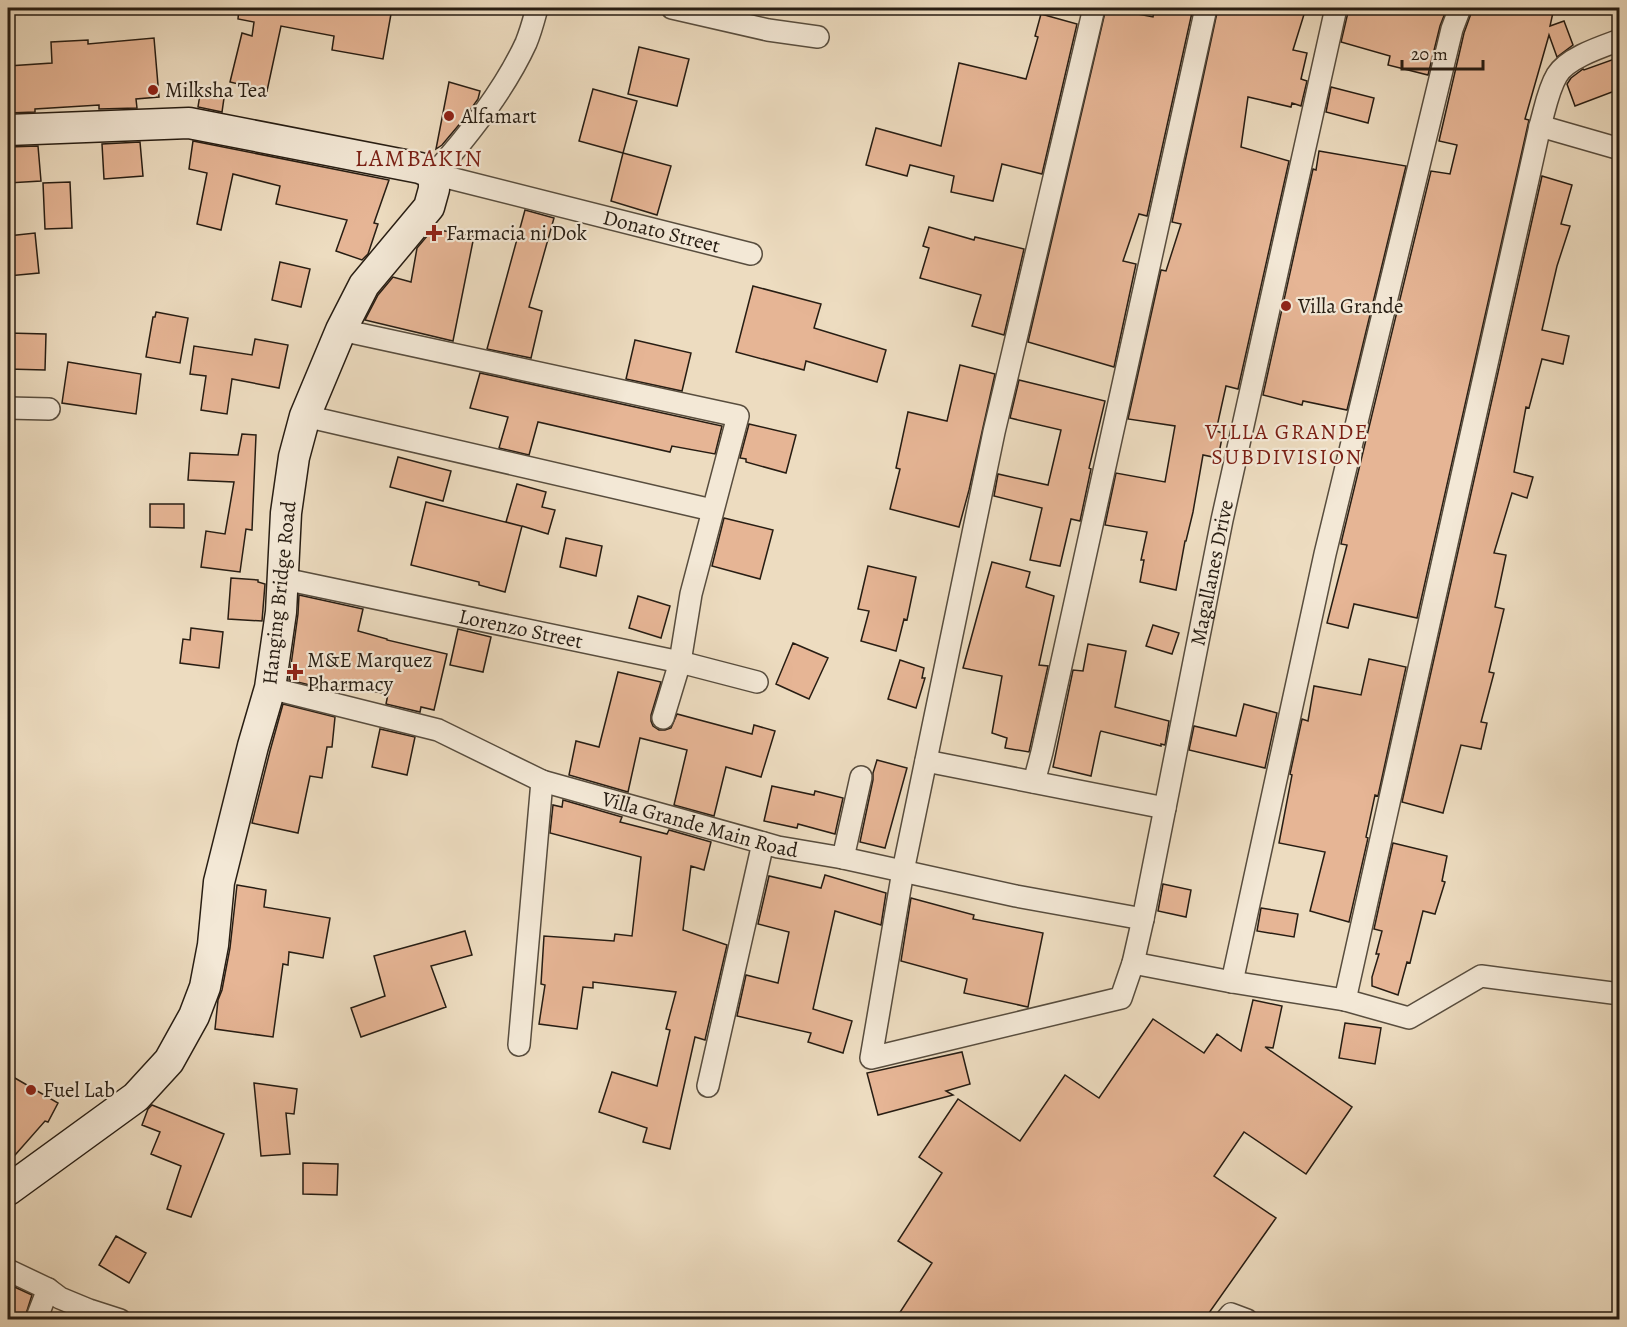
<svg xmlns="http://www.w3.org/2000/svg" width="1627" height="1327" font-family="Alegreya,serif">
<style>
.building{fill:#e6b595;stroke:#271d13;stroke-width:1.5}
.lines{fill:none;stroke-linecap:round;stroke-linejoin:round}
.street-casing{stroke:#584d3e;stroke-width:24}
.secondary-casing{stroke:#271d13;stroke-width:33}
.street{stroke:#f3e8d6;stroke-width:21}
.secondary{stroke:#f3e8d6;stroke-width:30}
.poi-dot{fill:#8f2418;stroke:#f3e8d6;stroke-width:2}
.labels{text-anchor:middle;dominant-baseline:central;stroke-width:4.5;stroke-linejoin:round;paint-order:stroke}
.poi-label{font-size:21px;fill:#271d13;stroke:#f3e8d6;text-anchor:start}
.street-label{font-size:21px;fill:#271d13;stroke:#f3e8d6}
.neighbourhood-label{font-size:22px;letter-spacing:1.5px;fill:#7a1f14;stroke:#f3e8d6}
.quarter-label{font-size:24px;letter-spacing:1.5px;fill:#7a1f14;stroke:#f3e8d6}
</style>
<rect width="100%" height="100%" fill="#eddcc0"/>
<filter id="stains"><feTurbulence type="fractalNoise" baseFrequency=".00333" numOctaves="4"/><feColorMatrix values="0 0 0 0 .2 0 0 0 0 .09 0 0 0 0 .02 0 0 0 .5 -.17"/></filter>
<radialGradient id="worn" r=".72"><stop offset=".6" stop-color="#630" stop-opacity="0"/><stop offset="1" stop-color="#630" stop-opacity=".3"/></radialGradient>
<path class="building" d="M 239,8 L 359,8 L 391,14 L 383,59 L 332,50 L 334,36 L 281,26 L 267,91 L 230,82 L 242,33 L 252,36 L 254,22 L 238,19 Z
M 1106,8 L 1153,17 L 1155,8 L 1193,8 L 1147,216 L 1139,214 L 1123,261 L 1136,264 L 1114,367 L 1028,342 Z
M 1218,8 L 1306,8 L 1293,50 L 1307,53 L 1301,79 L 1307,81 L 1301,106 L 1292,103 L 1291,107 L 1248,97 L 1241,147 L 1289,161 L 1238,389 L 1226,386 L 1216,431 L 1223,433 L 1218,458 L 1203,455 L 1193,512 L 1186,541 L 1185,541 L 1176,590 L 1140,582 L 1144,560 L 1141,560 L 1147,532 L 1105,525 L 1116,473 L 1165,482 L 1175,426 L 1128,419 L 1161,270 L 1166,271 L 1181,224 L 1172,222 Z
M 1349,8 L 1447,8 L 1440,26 L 1428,75 L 1388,65 L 1390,56 L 1341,42 Z
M 1473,8 L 1554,8 L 1550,26 L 1564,21 L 1573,45 L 1557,57 L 1549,35 L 1525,119 L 1529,120 L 1417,618 L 1354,604 L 1348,628 L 1327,623 L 1347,545 L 1341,544 L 1342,539 L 1431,171 L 1450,174 L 1457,145 L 1439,141 L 1464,33 Z
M 1041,14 L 1077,24 L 1042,174 L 1002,164 L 993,201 L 951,192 L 954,176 L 910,165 L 907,176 L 866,165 L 876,128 L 941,146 L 959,63 L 1026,79 L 1038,37 L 1035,36 Z
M 154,38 L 159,97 L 136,99 L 137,108 L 99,109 L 99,105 L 35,109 L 35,112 L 8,113 L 8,66 L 52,63 L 51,42 L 88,40 L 88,44 Z
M 639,47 L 689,59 L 677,106 L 628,94 Z
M 1620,57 L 1620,89 L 1575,106 L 1567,84 L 1571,78 L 1583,69 L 1584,70 Z
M 449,82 L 480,91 L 478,99 L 463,120 L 442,145 L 436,149 Z
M 1331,87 L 1374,98 L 1368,123 L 1326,112 Z
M 201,88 L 225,91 L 222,112 L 198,107 Z
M 593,89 L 637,101 L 623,153 L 579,141 Z
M 193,141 L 389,180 L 374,223 L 378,224 L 368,254 L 362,260 L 336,251 L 347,220 L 276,204 L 280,186 L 233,174 L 221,230 L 197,224 L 207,173 L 189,169 Z
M 140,142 L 143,176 L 104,179 L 102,144 Z
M 38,146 L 41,181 L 8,183 L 8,147 Z
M 1319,151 L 1406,166 L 1347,410 L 1303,401 L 1302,405 L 1263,395 L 1313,169 L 1316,170 Z
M 623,153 L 671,166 L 657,215 L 611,201 Z
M 1542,176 L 1572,185 L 1561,224 L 1570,226 L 1557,266 L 1542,330 L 1569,336 L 1563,364 L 1542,359 L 1529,408 L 1526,407 L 1514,472 L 1533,477 L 1527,498 L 1512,493 L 1494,553 L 1506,555 L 1495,607 L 1504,609 L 1489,672 L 1494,673 L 1481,722 L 1487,723 L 1481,749 L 1461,745 L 1443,813 L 1402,802 Z
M 70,182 L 72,228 L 45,229 L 43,183 Z
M 525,210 L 554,218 L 529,307 L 542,311 L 531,358 L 487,349 Z
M 929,227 L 974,240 L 975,237 L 1024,249 L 1004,335 L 972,326 L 981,295 L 920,278 L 929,248 L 923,246 Z
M 433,229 L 474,236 L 453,341 L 365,320 L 378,295 L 393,277 L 411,282 L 417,248 Z
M 35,233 L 39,273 L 8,276 L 8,236 Z
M 280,262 L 310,269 L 301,307 L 272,300 Z
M 753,286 L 821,304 L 814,328 L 886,350 L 877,382 L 806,361 L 804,370 L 736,352 Z
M 156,312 L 188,318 L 180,363 L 146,357 L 153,317 L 155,317 Z
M 8,333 L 46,334 L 45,370 L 8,369 Z
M 255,339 L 288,345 L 279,388 L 232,379 L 227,414 L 201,410 L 206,376 L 190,374 L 194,346 L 252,355 Z
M 635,340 L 691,353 L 682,391 L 626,379 Z
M 68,362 L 141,374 L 136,414 L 62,403 Z
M 960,365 L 995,374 L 969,490 L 959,527 L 890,509 L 900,469 L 896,468 L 908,412 L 947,421 Z
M 480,373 L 722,426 L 715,454 L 672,446 L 670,452 L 538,422 L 529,455 L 499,448 L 508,417 L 470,408 Z
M 1019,380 L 1105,401 L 1089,468 L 1091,469 L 1080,521 L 1071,519 L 1060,566 L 1030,560 L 1042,508 L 994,496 L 998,474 L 1048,485 L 1061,430 L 1010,418 Z
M 749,424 L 796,435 L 786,473 L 746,462 L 746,459 L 740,458 Z
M 242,434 L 256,435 L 252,530 L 246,529 L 240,572 L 201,567 L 206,531 L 225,534 L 234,482 L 188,480 L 190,453 L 238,455 Z
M 398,457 L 451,471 L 443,501 L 390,487 Z
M 517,484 L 546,492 L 542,507 L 555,510 L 548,534 L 522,526 L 505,592 L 479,585 L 479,582 L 411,565 L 426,502 L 521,526 L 506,522 Z
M 150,504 L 184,504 L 184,528 L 150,527 Z
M 724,518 L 773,530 L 760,579 L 712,566 Z
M 566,538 L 602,546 L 596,576 L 560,567 Z
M 992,562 L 1030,572 L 1026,587 L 1054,596 L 1039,665 L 1048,666 L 1029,752 L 1005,748 L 1007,738 L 992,733 L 1002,676 L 963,668 Z
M 868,566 L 916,577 L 907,620 L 904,619 L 896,651 L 861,641 L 869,611 L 858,609 Z
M 231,578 L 258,580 L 258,582 L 265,584 L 262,621 L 228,619 Z
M 299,595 L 363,609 L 358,631 L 387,639 L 387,640 L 447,654 L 434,710 L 421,707 L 420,712 L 386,704 L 388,694 L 339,685 L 339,692 L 289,680 L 298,614 Z
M 638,596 L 670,606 L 661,638 L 629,628 Z
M 1153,625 L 1179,633 L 1172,654 L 1146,646 Z
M 191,628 L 223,632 L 219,668 L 180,663 L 183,639 L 190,640 Z
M 458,629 L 491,637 L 483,672 L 450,665 Z
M 793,643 L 828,658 L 809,699 L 776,684 Z
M 1088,644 L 1126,651 L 1115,707 L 1169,721 L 1165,745 L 1161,744 L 1161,746 L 1101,731 L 1100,733 L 1091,776 L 1053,767 L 1073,670 L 1083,671 Z
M 1369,659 L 1406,667 L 1378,796 L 1375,795 L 1366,837 L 1368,838 L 1349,922 L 1310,911 L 1325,852 L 1279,843 L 1292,775 L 1290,774 L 1302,719 L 1308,721 L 1314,686 L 1361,695 Z
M 900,660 L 924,668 L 922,678 L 925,678 L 916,708 L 888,699 Z
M 618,672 L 661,682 L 651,715 L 651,721 L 653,726 L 659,730 L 665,730 L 671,728 L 677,714 L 752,734 L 754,725 L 775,731 L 761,777 L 726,767 L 714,816 L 674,805 L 687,750 L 640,738 L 628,792 L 569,775 L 576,741 L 599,747 Z
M 283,704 L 335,717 L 332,747 L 327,747 L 322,778 L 310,776 L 298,833 L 252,823 L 270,751 Z
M 1244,704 L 1277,713 L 1265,768 L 1189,750 L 1194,726 L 1236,736 Z
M 380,729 L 415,737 L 407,775 L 372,767 Z
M 877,760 L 907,768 L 885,848 L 860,842 L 873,780 L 873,773 Z
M 772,786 L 814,795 L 815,791 L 843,798 L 835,834 L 798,824 L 797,828 L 764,821 Z
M 563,800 L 622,817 L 620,822 L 667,834 L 669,830 L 711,842 L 704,870 L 691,866 L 683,930 L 727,945 L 705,1040 L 695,1037 L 670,1149 L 643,1142 L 647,1128 L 599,1112 L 612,1072 L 657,1086 L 670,1030 L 666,1029 L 676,992 L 593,982 L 593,988 L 583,987 L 577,1029 L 539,1024 L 545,985 L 541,984 L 544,936 L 614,941 L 615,934 L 632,936 L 641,857 L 550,833 L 553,805 L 562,807 Z
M 1393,843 L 1447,856 L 1442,881 L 1445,882 L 1435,914 L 1423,911 L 1410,963 L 1407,962 L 1398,995 L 1372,986 L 1372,977 L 1379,954 L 1376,954 L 1382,931 L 1374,929 Z
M 825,875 L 886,893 L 881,925 L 835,911 L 813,1009 L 852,1021 L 843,1053 L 808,1042 L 811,1033 L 737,1016 L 746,975 L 778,983 L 789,932 L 758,924 L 769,876 L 821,888 Z
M 1163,884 L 1191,890 L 1186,917 L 1158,911 Z
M 237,885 L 266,890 L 264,907 L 330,918 L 323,958 L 289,952 L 288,965 L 283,964 L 273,1037 L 215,1029 L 218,1000 L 222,990 L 230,948 Z
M 911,898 L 974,915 L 973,919 L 1043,933 L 1028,1007 L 964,993 L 967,979 L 901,961 Z
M 1261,908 L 1298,914 L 1294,937 L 1257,931 Z
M 465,931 L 472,955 L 431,966 L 446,1007 L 361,1037 L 351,1008 L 385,996 L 374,956 Z
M 1253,1000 L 1282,1006 L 1273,1048 L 1265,1047 L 1352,1107 L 1306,1174 L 1244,1132 L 1214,1176 L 1276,1218 L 1204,1320 L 895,1320 L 932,1263 L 898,1241 L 942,1173 L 919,1157 L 958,1099 L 1020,1141 L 1065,1075 L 1099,1098 L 1153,1019 L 1204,1053 L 1217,1034 L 1241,1051 Z
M 1345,1023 L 1381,1028 L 1375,1064 L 1339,1058 Z
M 962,1052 L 970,1084 L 946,1091 L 953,1095 L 878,1115 L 867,1073 Z
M 8,1074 L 58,1103 L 48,1122 L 45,1121 L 8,1163 Z
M 254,1083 L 297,1089 L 294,1114 L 286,1113 L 290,1154 L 261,1156 Z
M 152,1105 L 224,1134 L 191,1217 L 167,1209 L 181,1166 L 151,1154 L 160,1132 L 142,1125 L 148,1109 Z
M 303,1163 L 338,1164 L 337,1195 L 303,1194 Z
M 116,1236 L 146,1253 L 129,1283 L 99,1265 Z
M 8,1284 L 32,1295 L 24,1320 L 8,1320 Z"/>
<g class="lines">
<defs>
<g id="street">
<path id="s1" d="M 537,8 C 534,19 531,31 526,43 C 504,91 469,135 434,174 L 751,254"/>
<path d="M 672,8 L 768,30 L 818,37"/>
<path id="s2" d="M 1094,8 L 994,432 L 903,871 L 871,1058 L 1121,998 L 1133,963 L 1143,919 L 1222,520 L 1336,8"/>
<path d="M 1540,126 L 1620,149"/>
<path d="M 341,330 L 738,416 L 691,594 L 680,662 L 663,718"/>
<path d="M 8,408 L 49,409"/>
<path d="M 305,416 L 712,510"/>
<path id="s3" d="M 284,579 L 680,662 L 757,682"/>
<path id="s4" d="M 270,688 L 438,730 L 542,781 L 778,847 L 843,858 L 1016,896 L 1143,919"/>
<path d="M 926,761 L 1165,808"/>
<path d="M 1034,782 L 1042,752 L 1206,8"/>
<path d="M 843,858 L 861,777"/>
<path d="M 1133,963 L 1232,982 L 1345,1000 L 1409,1018 L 1481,976 L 1620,994"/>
<path d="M 1232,982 L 1325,554 L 1452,29 L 1460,8"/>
<path d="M 1345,1000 L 1540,126 C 1545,109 1548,90 1557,75 C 1567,58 1601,47 1620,40"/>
<path d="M 519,1045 L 542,781"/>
<path d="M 708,1086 L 763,843"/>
<path d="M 8,1270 L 48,1289 L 60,1298 L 89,1310 L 120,1320"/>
<path d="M 36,1320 L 48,1289"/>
<path d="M 1226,1320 L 1231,1314 L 1247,1320"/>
</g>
<path id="secondary" d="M 8,130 L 189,123 L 420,168 L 434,174 L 434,189 L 429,207 L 364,285 L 341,330 L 305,416 L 294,457 L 286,513 L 281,612 L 270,688 L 253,746 L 219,882 L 213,945 L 205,987 L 194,1016 L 169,1061 L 136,1097 L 8,1190"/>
</defs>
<use href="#street" class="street-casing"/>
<use href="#secondary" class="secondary-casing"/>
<use href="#street" class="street"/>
<use href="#secondary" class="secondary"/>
</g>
<g class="poi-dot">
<circle cx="153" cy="90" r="6"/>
<circle cx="449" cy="116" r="6"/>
<path d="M431 224h6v6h6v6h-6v6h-6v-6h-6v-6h6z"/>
<circle cx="1286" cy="306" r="6"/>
<path d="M292 663h6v6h6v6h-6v6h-6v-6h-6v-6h6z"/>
<circle cx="31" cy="1090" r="6"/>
</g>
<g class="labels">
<g class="poi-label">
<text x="165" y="90">Milksha Tea</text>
<text x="461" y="116">Alfamart</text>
<text x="446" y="233">Farmacia ni Dok</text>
<text x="1298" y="306">Villa Grande</text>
<text x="307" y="660">M&amp;E Marquez<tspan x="307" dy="24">Pharmacy</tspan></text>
<text x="43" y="1090">Fuel Lab</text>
</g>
<g class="street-label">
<text stroke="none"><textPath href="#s1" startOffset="432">Donato Street</textPath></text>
<text stroke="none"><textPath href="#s2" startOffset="1766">Magallanes Drive</textPath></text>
<text transform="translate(279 593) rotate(-84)">Hanging Bridge Road</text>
<text stroke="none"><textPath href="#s3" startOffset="242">Lorenzo Street</textPath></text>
<text stroke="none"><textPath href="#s4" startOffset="453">Villa Grande Main Road</textPath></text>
</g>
<g class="neighbourhood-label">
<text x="1287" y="432">VILLA GRANDE<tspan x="1287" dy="25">SUBDIVISION</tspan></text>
</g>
<g class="quarter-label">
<text x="419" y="158">LAMBAKIN</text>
</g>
</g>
<rect width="1627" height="1327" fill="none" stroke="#eddcc0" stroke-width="30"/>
<rect x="9" y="9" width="1609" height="1309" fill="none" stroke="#271d13" stroke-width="3"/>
<rect x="15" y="15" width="1597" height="1297" fill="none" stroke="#271d13" stroke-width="1.5"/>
<path d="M1402 60v9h81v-9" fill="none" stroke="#271d13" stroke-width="3"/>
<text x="1411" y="60" font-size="18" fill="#271d13" stroke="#f3e8d6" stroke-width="4.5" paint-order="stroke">20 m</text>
<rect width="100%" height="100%" filter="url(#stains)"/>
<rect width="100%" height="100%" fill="url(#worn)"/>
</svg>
